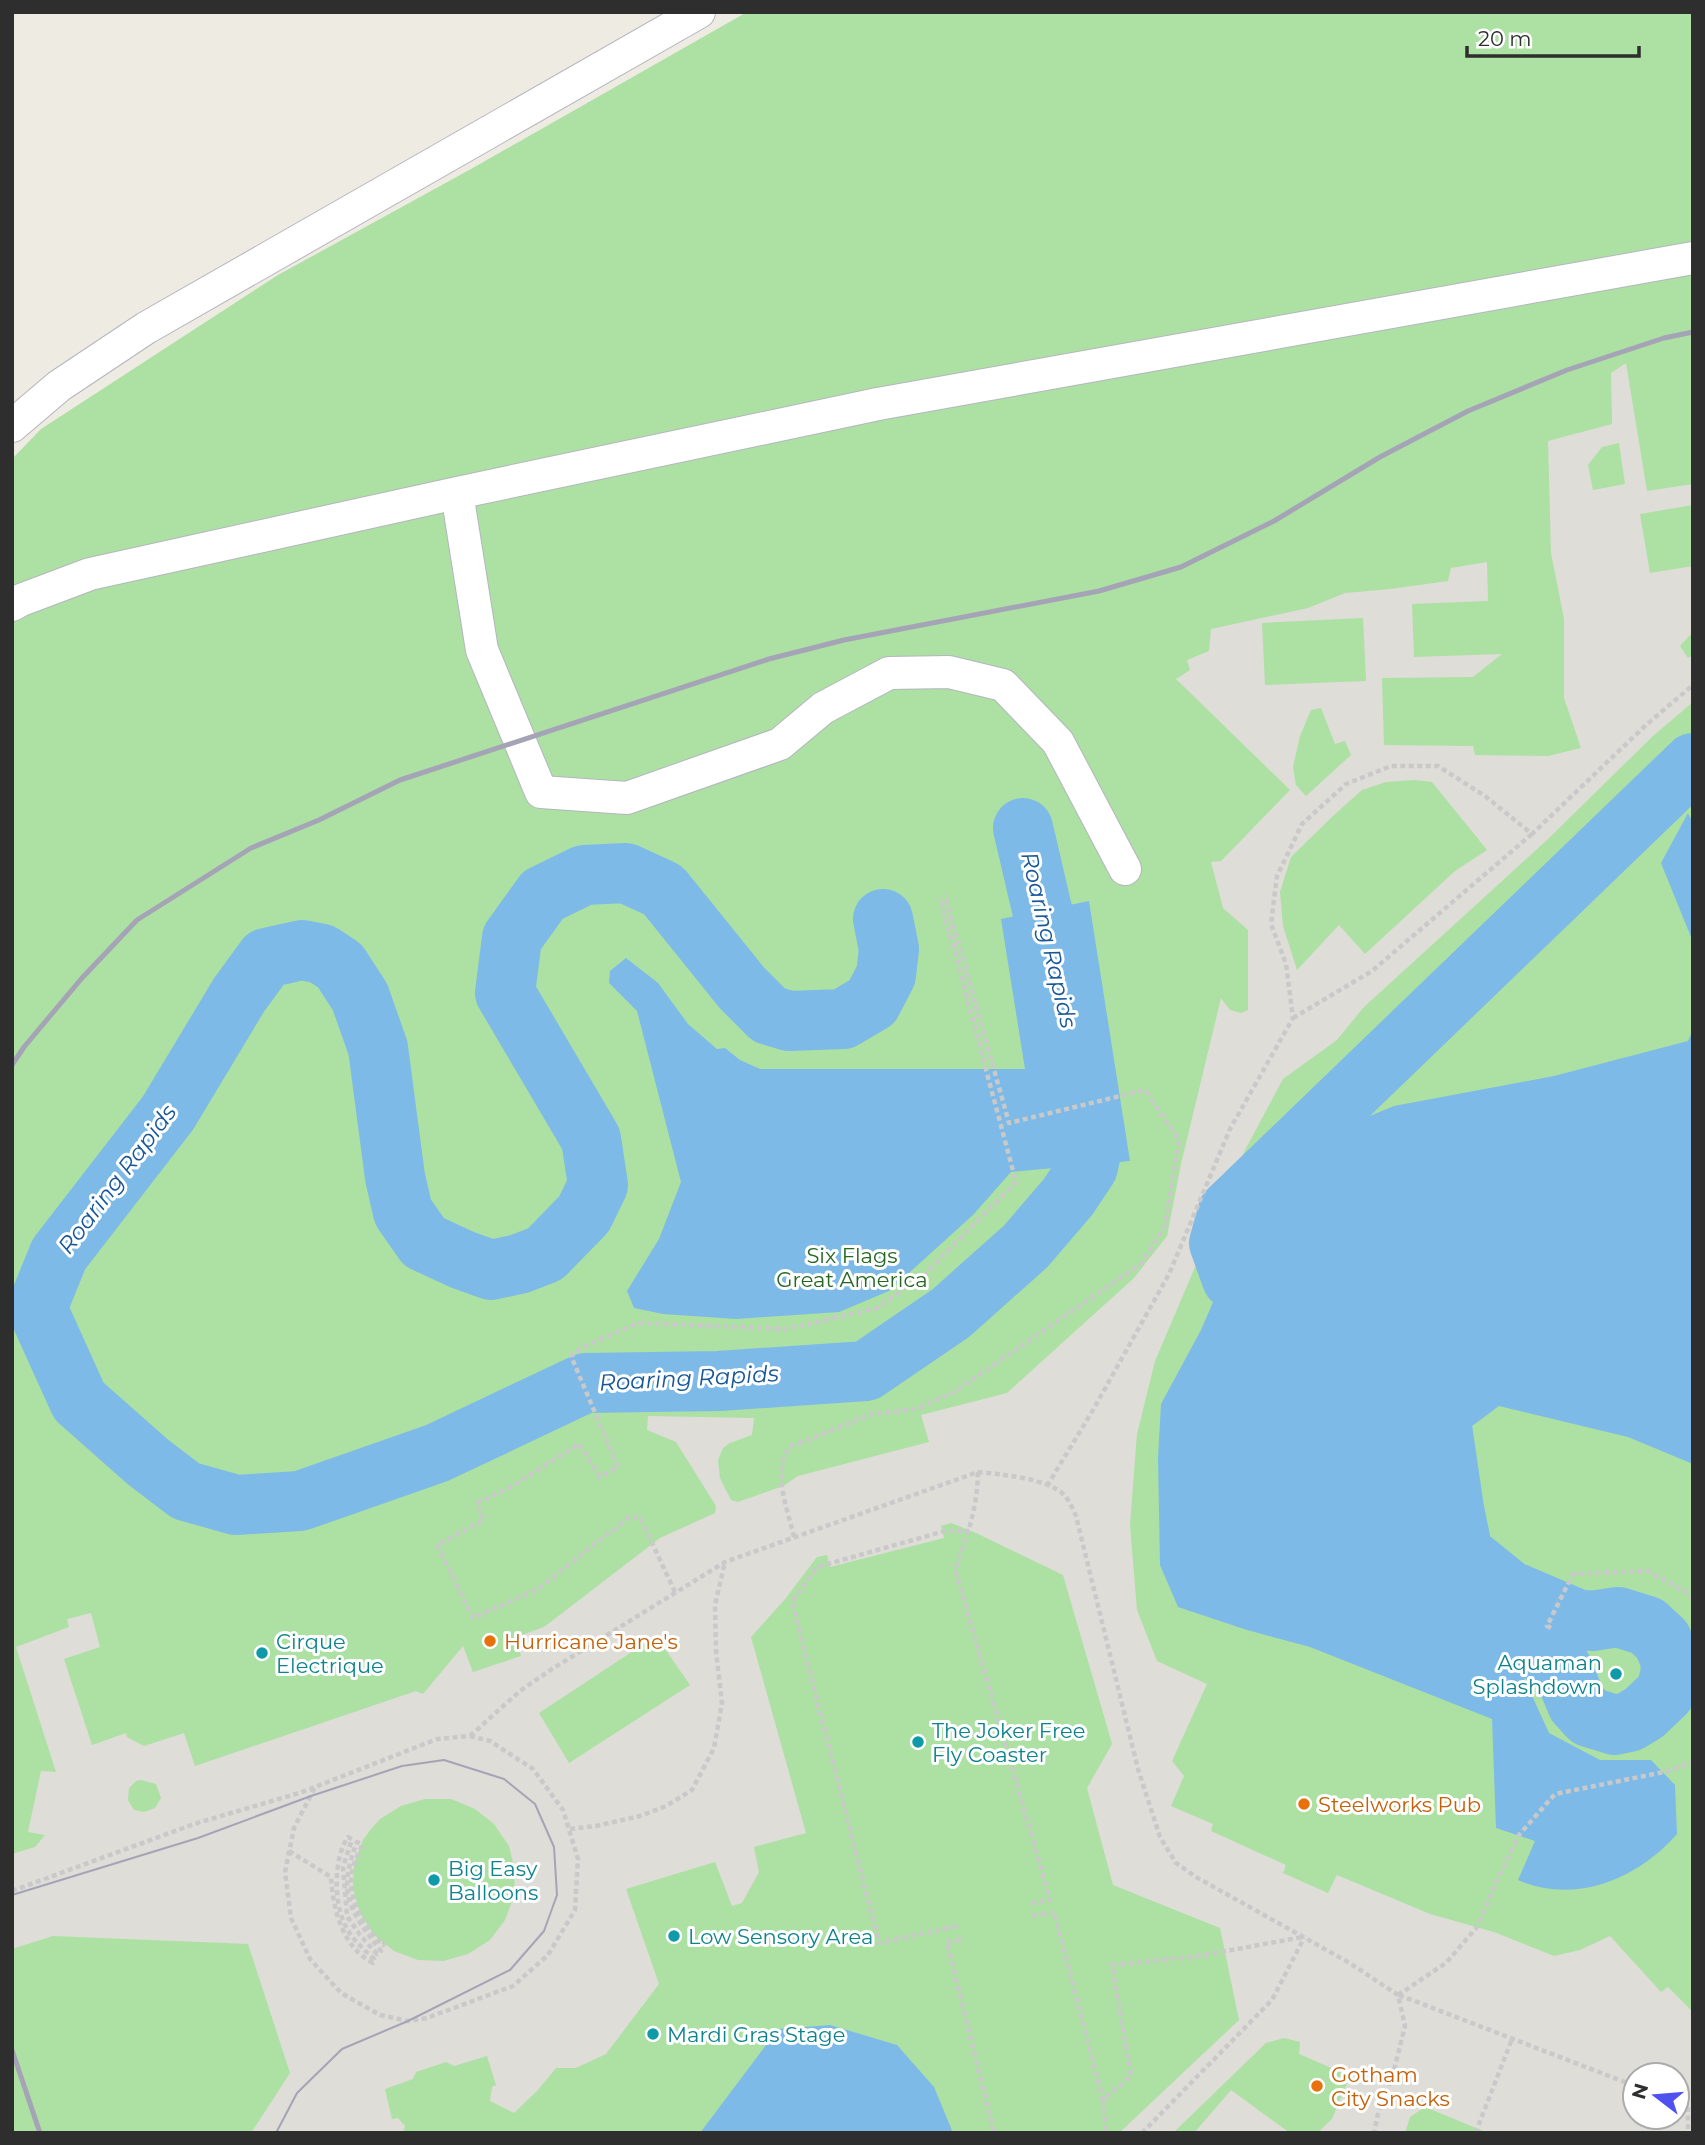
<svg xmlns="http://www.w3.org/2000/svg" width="1705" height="2145" font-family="Montserrat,sans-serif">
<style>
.green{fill:#ade0a3;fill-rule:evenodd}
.plaza{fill:#deddd8;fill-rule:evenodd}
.water{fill:#7dbae7}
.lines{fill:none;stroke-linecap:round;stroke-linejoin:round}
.canal{stroke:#7dbae7;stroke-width:60}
.lane-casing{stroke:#b5b5c0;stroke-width:34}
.path{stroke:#c9c9c9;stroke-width:4.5;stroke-dasharray:5 3.5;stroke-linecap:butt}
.lane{stroke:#fff;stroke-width:32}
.tram{stroke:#a5a4b6;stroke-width:2}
.rail{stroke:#a5a4b6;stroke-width:5}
.food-dot{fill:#e8710a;stroke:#fff;stroke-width:2.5}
.culture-dot{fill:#0f9aa8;stroke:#fff;stroke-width:2.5}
.labels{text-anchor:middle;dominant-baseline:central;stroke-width:6;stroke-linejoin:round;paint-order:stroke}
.park-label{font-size:21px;fill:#246821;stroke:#fff}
.culture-label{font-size:21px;fill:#0d838f;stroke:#fff;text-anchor:start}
.food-label{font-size:21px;fill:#c56008;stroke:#fff;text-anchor:start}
.water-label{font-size:23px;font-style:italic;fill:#185798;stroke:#fff}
</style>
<rect width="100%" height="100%" fill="#eeebe2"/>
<path class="green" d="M 747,12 L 1693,12 L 1693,2133 L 12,2133 L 12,459 L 41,429 L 278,275 L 471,169 ZM 1635,2075 L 1677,2075 L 1677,2117 L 1635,2117 Z"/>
<path class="plaza" d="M 1626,363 L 1647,491 L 1693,484 L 1693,505 L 1640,514 L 1650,573 L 1693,566 L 1693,632 L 1680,646 L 1688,658 L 1693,655 L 1693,702 L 1653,736 L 1547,840 L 1364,1007 L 1337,1040 L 1283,1079 L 1245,1150 L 1155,1361 L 1137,1434 L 1130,1525 L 1137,1610 L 1157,1661 L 1207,1684 L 1172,1761 L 1184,1776 L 1171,1806 L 1213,1824 L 1211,1831 L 1286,1865 L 1283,1873 L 1328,1893 L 1337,1875 L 1430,1914 L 1494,1932 L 1554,1956 L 1580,1950 L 1610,1936 L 1661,1992 L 1668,1987 L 1693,2012 L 1693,2133 L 1488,2133 L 1425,2107 L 1410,2117 L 1405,2133 L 1317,2133 L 1332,2119 L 1350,2076 L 1299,2054 L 1300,2042 L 1284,2038 L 1266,2043 L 1173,2133 L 1119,2133 L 1239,2020 L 1220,1928 L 1113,1885 L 1087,1788 L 1112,1744 L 1063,1575 L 976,1533 L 951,1523 L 941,1526 L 944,1538 L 830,1567 L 827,1555 L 817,1557 L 786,1598 L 751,1637 L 806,1833 L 754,1847 L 759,1872 L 742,1903 L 732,1906 L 715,1862 L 626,1889 L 659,1984 L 606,2054 L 576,2068 L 556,2068 L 537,2091 L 514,2113 L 490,2101 L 492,2087 L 496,2085 L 487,2056 L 454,2066 L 446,2062 L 416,2072 L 413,2079 L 385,2089 L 392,2119 L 398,2118 L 405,2126 L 403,2133 L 251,2133 L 290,2073 L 248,1944 L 53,1936 L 12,1949 L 12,1854 L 35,1847 L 45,1835 L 28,1832 L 41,1771 L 56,1772 L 16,1647 L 69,1627 L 67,1619 L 91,1613 L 100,1647 L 64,1659 L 92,1745 L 126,1733 L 127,1737 L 144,1746 L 184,1733 L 195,1766 L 416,1691 L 423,1694 L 463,1646 L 473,1672 L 521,1656 L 516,1637 L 544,1627 L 660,1538 L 715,1513 L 716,1506 L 676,1442 L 647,1430 L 648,1416 L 754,1418 L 752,1435 L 730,1443 L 723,1448 L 718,1460 L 720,1478 L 731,1500 L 738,1502 L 783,1486 L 798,1476 L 929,1442 L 921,1415 L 1007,1393 L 1134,1278 L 1167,1236 L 1181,1164 L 1221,998 L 1230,1010 L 1241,1013 L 1248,1010 L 1248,930 L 1223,908 L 1211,862 L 1221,861 L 1290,790 L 1176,679 L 1190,670 L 1187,660 L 1209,651 L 1211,629 L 1308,608 L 1345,593 L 1390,589 L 1448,581 L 1451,568 L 1487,562 L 1488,601 L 1412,604 L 1414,657 L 1502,654 L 1473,677 L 1382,678 L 1384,745 L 1473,746 L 1475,755 L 1548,756 L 1581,748 L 1564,698 L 1564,619 L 1551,553 L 1548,441 L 1612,424 L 1611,373 ZM 1619,443 L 1625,484 L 1593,490 L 1588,465 L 1602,447 ZM 1363,618 L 1366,681 L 1265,685 L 1262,623 ZM 1321,708 L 1335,744 L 1345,741 L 1351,755 L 1306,796 L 1296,785 L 1293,767 L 1300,736 L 1311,710 ZM 1414,780 L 1432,782 L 1487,850 L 1455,871 L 1365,954 L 1339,925 L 1297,970 L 1283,926 L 1280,892 L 1291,857 L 1334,815 L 1362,790 L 1386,782 ZM 656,1636 L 690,1685 L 569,1763 L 539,1713 ZM 141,1780 L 156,1784 L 161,1798 L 155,1808 L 144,1812 L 134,1810 L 128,1800 L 129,1788 L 136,1781 ZM 425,1799 L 451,1799 L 475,1809 L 494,1824 L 509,1846 L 515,1871 L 514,1896 L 505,1920 L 490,1940 L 468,1954 L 443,1961 L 418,1960 L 394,1951 L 374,1935 L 360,1913 L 353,1889 L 354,1863 L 363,1840 L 371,1829 L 380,1819 L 401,1806 ZM 1635,2075 L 1677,2075 L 1677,2117 L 1635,2117 Z
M 1231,2090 L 1261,2112 L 1290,2133 L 1194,2133 Z"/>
<path class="water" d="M 1688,813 L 1693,823 L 1693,942 L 1661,863 Z
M 1089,901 L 1130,1161 L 1011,1172 L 973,1215 L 889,1291 L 839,1312 L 736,1319 L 663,1314 L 634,1308 L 627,1291 L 659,1239 L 681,1182 L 637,1011 L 609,983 L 610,971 L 626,958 L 658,983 L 688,1024 L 717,1049 L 725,1048 L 740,1060 L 760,1069 L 1025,1069 L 1001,919 Z
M 1693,1030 L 1693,1464 L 1628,1437 L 1499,1406 L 1444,1447 L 1428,1524 L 1484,1590 L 1549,1733 L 1600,1760 L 1651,1760 L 1675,1785 L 1677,1834 C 1638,1879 1575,1905 1518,1880 L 1535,1841 L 1496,1828 L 1492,1719 L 1310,1647 L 1247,1630 L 1178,1607 L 1160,1565 L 1158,1458 L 1161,1404 L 1201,1330 L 1277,1154 L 1394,1106 L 1554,1076 L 1688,1041 Z
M 830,2025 L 897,2045 L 934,2087 L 953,2133 L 700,2133 L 778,2029 Z"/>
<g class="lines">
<path class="canal" d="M 1023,828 L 1061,991
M 883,919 L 889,949 L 886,975 L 872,1002 L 843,1019 L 789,1021 L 769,1015 L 742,988 L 663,890 L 626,873 L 584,875 L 543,895 L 512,938 L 505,993 L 591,1139 L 598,1185 L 584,1214 L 545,1254 L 519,1264 L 491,1270 L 463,1260 L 424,1242 L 403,1212 L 395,1177 L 378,1048 L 360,997 L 340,966 L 322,954 L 302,950 L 266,958 L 239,995 L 168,1113 L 59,1254 L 37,1308 L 79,1401 L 148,1462 L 186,1491 L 236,1505 L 300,1501 L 437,1453 L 585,1383 L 719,1381 L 866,1371 L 951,1313 L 1026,1246 L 1068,1197 L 1088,1167 L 1095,1133 L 1083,1084
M 1293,1302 L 1290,1303 L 1250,1293 L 1232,1279 L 1219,1243 L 1228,1211 L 1693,763
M 1432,1599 L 1478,1624 L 1550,1657 L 1562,1668 L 1577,1704 L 1589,1717 L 1615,1725 L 1629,1722 L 1644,1713 L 1665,1693 L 1671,1673 L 1670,1658 L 1662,1640 L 1647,1626 L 1618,1617 L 1592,1621 L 1577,1619 L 1509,1590 L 1463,1553 L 1454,1509 L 1441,1420"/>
<defs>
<path id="lane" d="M 12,426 L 59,386 L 146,328 L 699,12
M 457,493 L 482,650 L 541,792 L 627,798 L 780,744 L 823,708 L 889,673 L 949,672 L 1003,685 L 1058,742 L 1125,869
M 12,605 L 21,600 L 90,574 L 457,493 L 878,404 L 1693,258"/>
</defs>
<use href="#lane" class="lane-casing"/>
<path class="path" d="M 1293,1018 L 1372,971 L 1532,834
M 978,1472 C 977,1510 968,1533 955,1569 L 1050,1900 L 1028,1904
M 1047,1486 L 1093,1410 L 1169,1274 L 1230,1129 L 1293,1018 L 1286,964 L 1271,924 L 1277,876 L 1302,824 L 1346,784 L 1391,766 L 1438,766 L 1485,796 L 1532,834 L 1646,725 L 1693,685
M 794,1537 C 788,1510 771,1471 790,1447 L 872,1414 L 917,1409 L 954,1392 L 1142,1263 L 1165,1225 L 1179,1140 L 1145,1090 L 1009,1123 L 945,895
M 675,1592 L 640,1517 L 629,1517 L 538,1589 L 473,1618 L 437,1545 L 484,1520 L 477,1503 L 509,1488 L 579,1444 L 600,1477 L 618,1467 L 571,1356 L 583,1347 L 638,1323 L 787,1329 L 877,1308 L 924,1275 L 1016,1182 L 940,897
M 1551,1628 L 1547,1626 L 1573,1574 L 1648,1571 L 1688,1593 L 1693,1599
M 470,1736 L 520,1691 L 552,1669 L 725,1562 L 978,1472 C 1000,1474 1051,1479 1065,1496 C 1070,1501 1073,1510 1076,1516 L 1138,1769 L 1160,1837 L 1176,1863 L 1196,1877 L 1348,1962 L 1398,1995 L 1405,2026 L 1394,2070 L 1378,2114 L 1374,2133
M 470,1736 L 490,1741 L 533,1769 L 563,1810 L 578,1859 L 575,1910 L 548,1955 L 513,1986 L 427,2018 L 408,2021 L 380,2015 L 341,1993 L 310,1959 L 291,1918 L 285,1872 L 294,1828 L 315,1787 L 437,1739 Z
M 570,1829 L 596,1826 L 640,1816 L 666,1806 L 692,1790 L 714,1748 L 722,1703 L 716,1651 L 715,1605 L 725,1562
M 289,1851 L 331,1877 C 333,1909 342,1947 373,1963 L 374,1959 C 363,1949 352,1939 345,1925 C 334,1903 333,1858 348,1837 L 352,1839 L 343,1867 L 347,1916 L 360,1935 L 377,1954 L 381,1951 C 349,1910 337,1894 357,1842 L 362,1845 C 359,1853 354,1862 352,1871 C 347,1900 364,1926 383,1945 L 385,1943
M 12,1891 L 194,1824 L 299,1793 L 315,1787
M 1032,1916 L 1054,1912 L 1103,2100 L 1131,2076 L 1112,1965 L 1193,1957 L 1303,1937
M 957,1926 L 879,1943 L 792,1602 L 817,1567 L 945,1531 L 969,1531
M 961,1940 L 947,1942 L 994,2133
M 1398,1995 L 1446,1963 L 1477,1927 L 1496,1883 L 1519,1835 L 1555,1794 L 1664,1772 L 1693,1762
M 1399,1995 L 1635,2086
M 1103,2100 L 1106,2133
M 1677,2102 L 1688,2107
M 1688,2107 L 1688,2133
M 1142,2133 L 1272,2000 L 1304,1938
M 1478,2133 L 1477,2129 L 1512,2039"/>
<use href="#lane" class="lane"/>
<path class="tram" d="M 12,1895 L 198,1838 L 311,1796 L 402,1766 L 444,1760 L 504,1779 L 535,1804 L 554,1847 L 557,1895 L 544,1931 L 510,1970 L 408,2021 L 342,2049 L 297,2093 L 276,2133"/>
<path class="rail" d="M 12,1065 L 24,1047 L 82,978 L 137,920 L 251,848 L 319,820 L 400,780 L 769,659 L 844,640 L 1099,591 L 1181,567 L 1274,521 L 1380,457 L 1468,411 L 1567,370 L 1664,338 L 1693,332
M 12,2050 L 40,2133"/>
</g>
<g class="food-dot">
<circle cx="490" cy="1641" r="7"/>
<circle cx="1304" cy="1804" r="7"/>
<circle cx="1317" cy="2086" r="7"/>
</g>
<g class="culture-dot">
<circle cx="262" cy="1653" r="7"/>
<circle cx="1616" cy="1674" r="7"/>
<circle cx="918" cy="1742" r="7"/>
<circle cx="434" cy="1880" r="7"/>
<circle cx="674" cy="1936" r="7"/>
<circle cx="653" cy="2034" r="7"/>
</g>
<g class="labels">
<g class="park-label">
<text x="852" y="1255">Six Flags<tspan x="852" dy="24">Great America</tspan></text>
</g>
<g class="culture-label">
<text x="276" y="1641">Cirque<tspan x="276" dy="24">Electrique</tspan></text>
<text x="1602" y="1662" text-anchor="end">Aquaman<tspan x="1602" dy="24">Splashdown</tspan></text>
<text x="932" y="1730">The Joker Free<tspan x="932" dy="24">Fly Coaster</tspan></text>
<text x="448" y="1868">Big Easy<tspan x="448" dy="24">Balloons</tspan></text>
<text x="688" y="1936">Low Sensory Area</text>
<text x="667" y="2034">Mardi Gras Stage</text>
</g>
<g class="food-label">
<text x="504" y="1641">Hurricane Jane's</text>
<text x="1318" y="1804">Steelworks Pub</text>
<text x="1331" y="2074">Gotham<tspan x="1331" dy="24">City Snacks</tspan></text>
</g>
<g class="water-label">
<text transform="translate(1049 940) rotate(77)">Roaring Rapids</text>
<text transform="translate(117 1179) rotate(-53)">Roaring Rapids</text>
<text transform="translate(689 1378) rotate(-3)">Roaring Rapids</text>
</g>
</g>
<rect width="1705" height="2145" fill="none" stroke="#2e2e2e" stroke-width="28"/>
<g transform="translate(1656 2096) rotate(286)"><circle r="33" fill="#ffffff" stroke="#ababab" stroke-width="2"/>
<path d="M0-5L12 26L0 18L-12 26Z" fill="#4f52ee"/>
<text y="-10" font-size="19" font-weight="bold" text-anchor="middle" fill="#2e2e2e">N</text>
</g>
<path d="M1467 46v10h172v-10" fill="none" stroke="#2e2e2e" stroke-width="3.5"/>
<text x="1478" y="46" font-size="21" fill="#2e2e2e" stroke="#ffffff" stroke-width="5" paint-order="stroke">20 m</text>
</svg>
